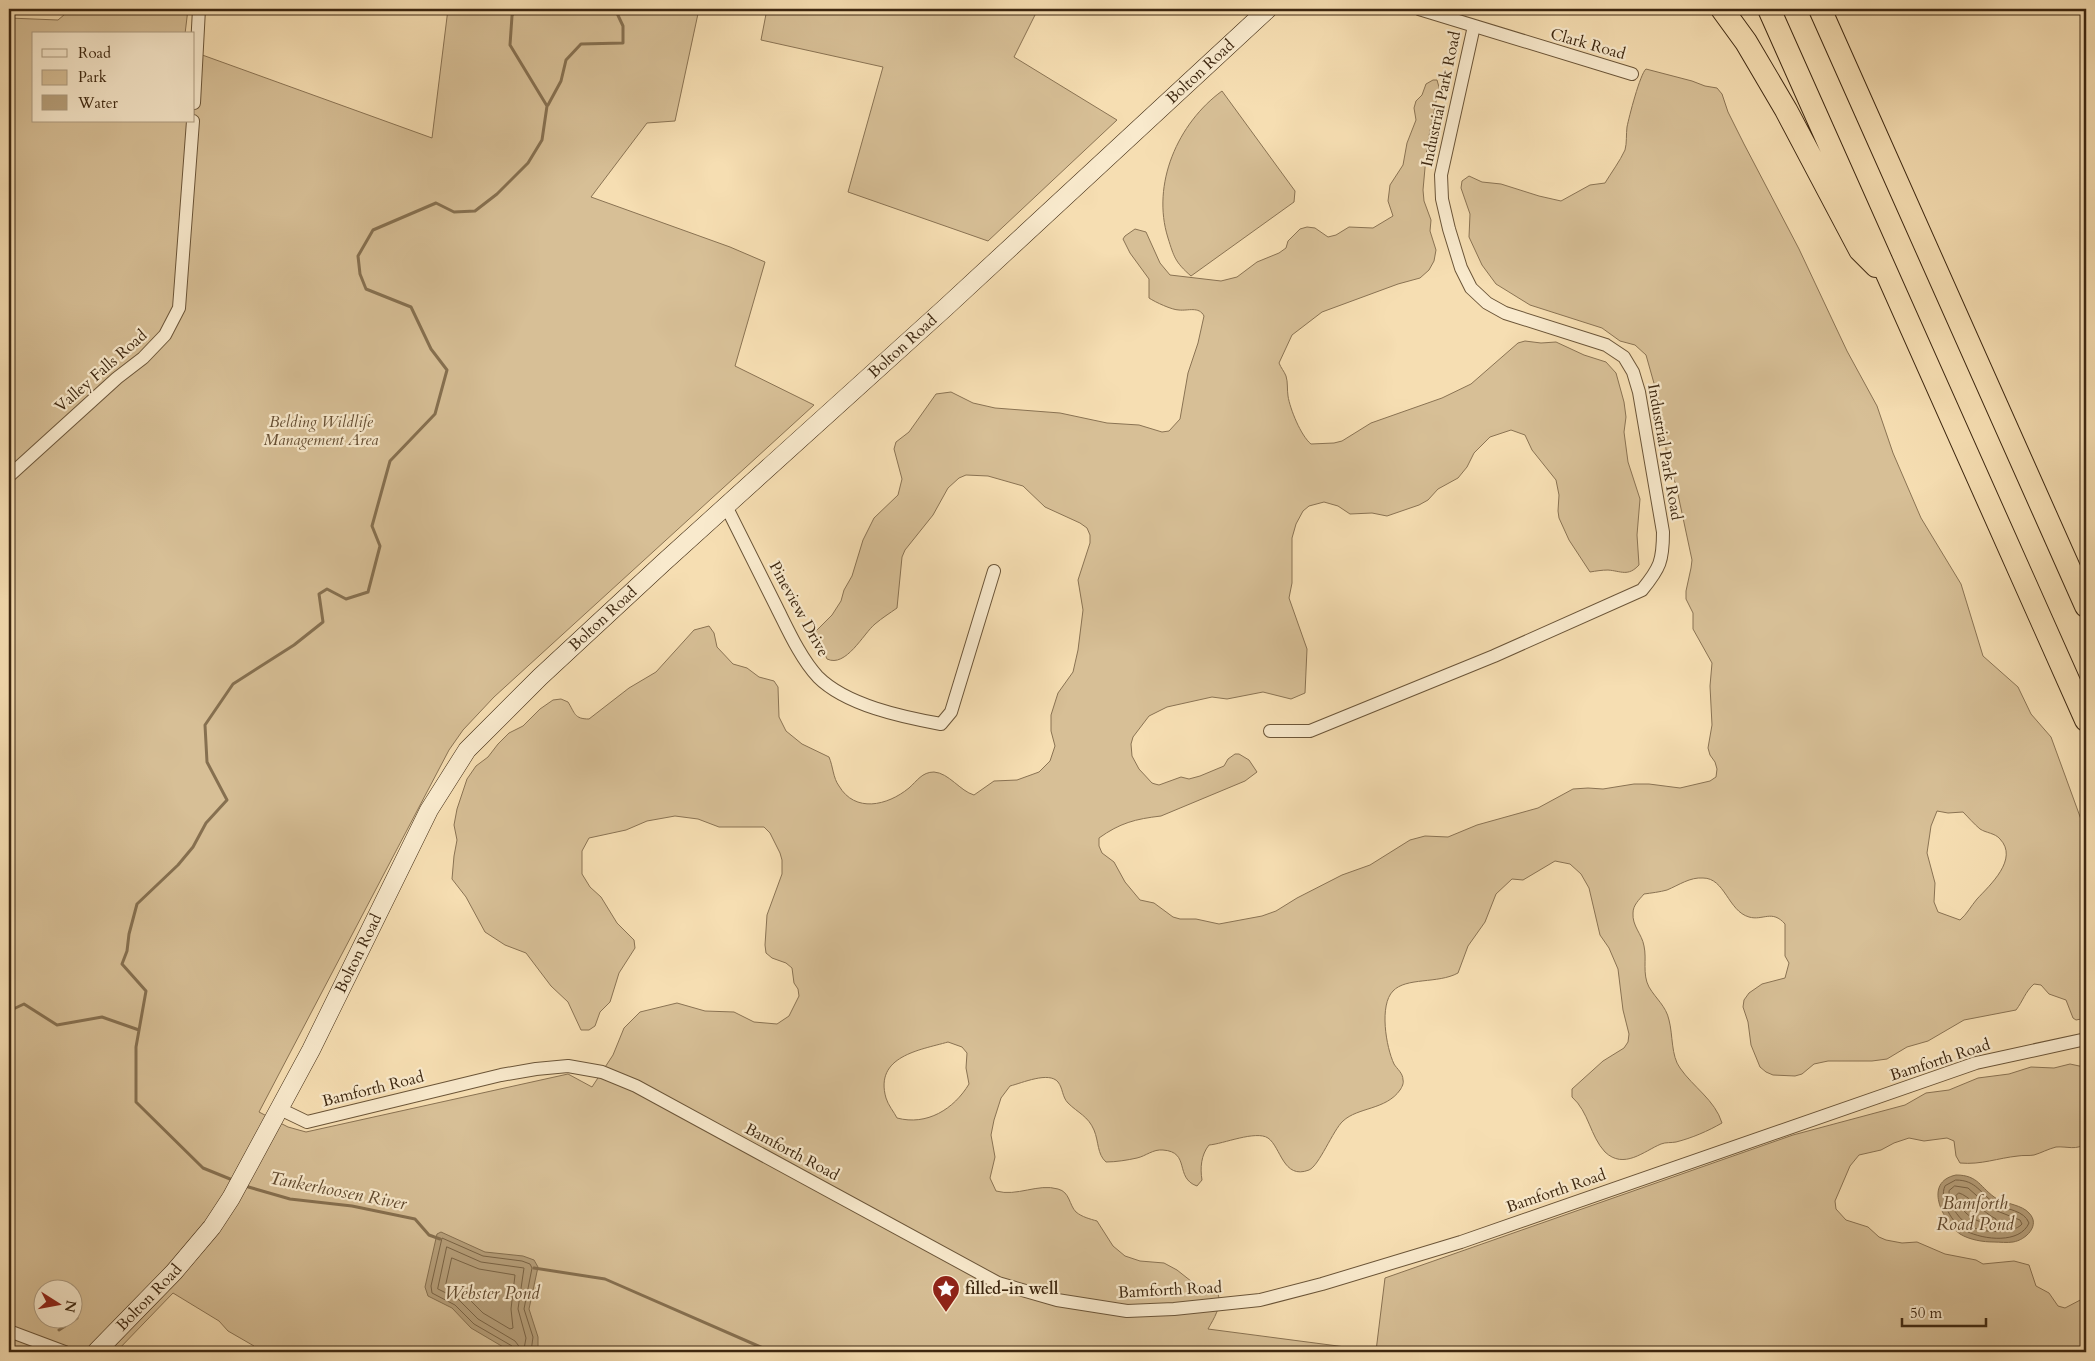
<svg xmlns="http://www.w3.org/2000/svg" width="2095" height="1361" font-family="Cardo,serif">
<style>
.green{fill:#d7bf96;stroke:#8a7353;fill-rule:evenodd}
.water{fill:#b7a07b;stroke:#867050}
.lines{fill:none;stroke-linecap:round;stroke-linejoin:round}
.shore{stroke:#7a6446;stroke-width:1}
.stream{stroke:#867050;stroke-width:3}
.street-casing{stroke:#6b5538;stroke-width:14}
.secondary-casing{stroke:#3d2710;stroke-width:19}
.highway-casing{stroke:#3d2710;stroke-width:24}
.street{stroke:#f9eacd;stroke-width:12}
.secondary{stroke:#f9eacd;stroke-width:18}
.highway{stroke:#f6deb2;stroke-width:22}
.labels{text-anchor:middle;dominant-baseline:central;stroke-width:4.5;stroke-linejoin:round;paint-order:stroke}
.street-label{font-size:16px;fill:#3d2710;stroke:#f9eacd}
.park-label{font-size:16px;font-style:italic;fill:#644d32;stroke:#f9eacd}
.poi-label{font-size:16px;font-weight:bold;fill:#3d2710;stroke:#f9eacd;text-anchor:start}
.water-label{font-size:18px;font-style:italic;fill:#624b30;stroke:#f9eacd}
</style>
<rect width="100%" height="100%" fill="#f6deb2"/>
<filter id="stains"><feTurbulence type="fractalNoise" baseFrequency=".004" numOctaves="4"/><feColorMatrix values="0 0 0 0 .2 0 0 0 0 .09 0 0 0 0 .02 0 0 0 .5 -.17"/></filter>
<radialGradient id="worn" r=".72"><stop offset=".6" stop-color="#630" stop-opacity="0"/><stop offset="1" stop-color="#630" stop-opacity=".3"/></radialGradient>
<path class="green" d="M 71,9 L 188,9 L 185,34 L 34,34 L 34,121 L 194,121 L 194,52 L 432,138 L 448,9 L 699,9 L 675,121 L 647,123 L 591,197 L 730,247 L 765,262 L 735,366 L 814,405 L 494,697 L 463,730 L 449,750 L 259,1112 L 288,1127 L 306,1132 L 568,1074 L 592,1087 L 613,1055 L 624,1028 L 640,1012 L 677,1003 L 705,1011 L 734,1012 L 754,1022 L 777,1024 L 789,1016 L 799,996 L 798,989 L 794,983 L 792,968 L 786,963 L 772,958 L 766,953 L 765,945 L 767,915 L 782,874 L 782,860 L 780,853 L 770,833 L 764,827 L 719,827 L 698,819 L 675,816 L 647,821 L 626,830 L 589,838 L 582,851 L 582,874 L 590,887 L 601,897 L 617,923 L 634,940 L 635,948 L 619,973 L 610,1002 L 600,1012 L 595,1026 L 589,1030 L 581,1030 L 568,1002 L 551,986 L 526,953 L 505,945 L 485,932 L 466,897 L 452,879 L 454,856 L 457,840 L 454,825 L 457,809 L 467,779 L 476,766 L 488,757 L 498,744 L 509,733 L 523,726 L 540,709 L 553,700 L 561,699 L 568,702 C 575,713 574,719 589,719 L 629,688 L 656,672 L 694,630 L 709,626 L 714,633 L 717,647 L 733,664 L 747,668 L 759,677 L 774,681 L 778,687 L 779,717 L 786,731 L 802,744 L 829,757 C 833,766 833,778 839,786 C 855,813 887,806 909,788 C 917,781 922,772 934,772 C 949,773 960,791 974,795 L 994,781 L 1017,780 L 1039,772 L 1050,761 L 1055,746 L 1051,731 L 1051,715 L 1058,693 L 1073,672 L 1078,650 L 1083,610 L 1078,580 L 1090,543 L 1090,535 L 1087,528 L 1080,523 L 1045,507 L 1023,486 L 988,476 L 966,475 L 959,478 L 948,488 L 933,515 L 905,550 L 902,557 L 897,608 C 890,613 882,618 875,624 C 863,634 846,668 827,659 L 822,648 L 814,640 L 815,632 L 832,615 L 841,601 L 844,590 L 852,576 L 863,540 L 874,518 L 898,495 L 902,479 L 894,449 L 896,442 L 909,432 L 936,394 L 951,392 L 973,403 L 995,408 L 1060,413 L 1107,423 L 1139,425 L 1162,432 L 1169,431 L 1180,419 L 1188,373 L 1198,343 L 1204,316 C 1199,306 1188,311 1179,310 C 1172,310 1155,302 1149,298 L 1149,279 L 1130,253 L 1123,239 L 1125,236 L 1135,229 L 1146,232 L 1160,263 L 1170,275 L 1221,281 L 1237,277 L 1257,262 L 1279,253 L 1286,248 L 1288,241 L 1300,229 L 1307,227 L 1315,228 L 1328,237 L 1336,235 L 1349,227 L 1373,228 L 1393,216 L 1388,201 L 1390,185 L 1403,165 L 1407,143 L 1416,120 L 1414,108 L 1416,101 L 1422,95 L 1426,84 L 1433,80 L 1437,80 L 1439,87 L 1427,146 L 1423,190 L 1424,201 L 1431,220 L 1430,231 L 1436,250 L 1434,261 L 1429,270 L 1420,278 L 1398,284 L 1322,312 L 1292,335 L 1279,363 C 1281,368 1284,371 1286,376 C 1288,382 1287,390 1288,396 C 1290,409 1301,436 1311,444 L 1334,443 L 1342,441 L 1371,423 L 1442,398 L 1471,384 L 1518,343 L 1525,341 L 1541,343 L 1556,342 L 1584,355 L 1606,362 L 1616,373 L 1624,402 L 1626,417 L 1624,432 L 1628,462 L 1640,499 L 1637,535 L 1639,565 C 1628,577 1621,571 1608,570 C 1602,570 1596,571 1590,572 L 1569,540 L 1559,518 L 1558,511 L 1559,495 L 1556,480 L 1532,450 L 1525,435 L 1511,430 L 1490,437 L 1474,453 L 1467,467 L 1458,478 L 1438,489 L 1428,500 L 1419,505 L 1387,516 L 1372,513 L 1350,514 L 1338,506 L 1324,502 L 1309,506 L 1303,511 L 1296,524 L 1292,538 L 1292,583 L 1289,598 L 1307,649 L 1305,693 L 1291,699 L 1263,692 L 1227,699 L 1212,697 L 1167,707 L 1149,716 L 1133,737 L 1131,744 L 1132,756 L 1139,769 L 1152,783 L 1155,784 L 1159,785 L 1181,777 L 1189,779 L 1200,776 L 1224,766 L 1228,759 L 1235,754 L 1239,754 L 1249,760 L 1257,772 L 1245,781 L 1161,816 C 1135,819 1120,823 1099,838 L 1099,846 L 1102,853 L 1114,862 L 1125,882 L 1140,900 L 1154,903 L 1173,917 L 1180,919 L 1196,919 L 1219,924 L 1262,916 L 1276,911 L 1297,898 L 1342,875 L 1370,865 L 1410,840 L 1425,836 L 1448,837 L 1477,825 L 1538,808 L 1573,789 L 1588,788 L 1603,789 L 1634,784 L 1649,784 L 1680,788 L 1710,781 L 1716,777 L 1717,769 L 1715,762 L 1710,755 L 1708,748 L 1712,725 L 1710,686 L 1712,663 L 1693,629 L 1693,613 L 1686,599 L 1686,591 L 1691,568 L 1692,560 L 1676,485 L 1668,463 L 1659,401 L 1646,355 L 1635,345 L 1620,341 L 1602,328 L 1530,305 L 1496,284 L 1482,265 L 1469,237 L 1470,214 L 1461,188 L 1462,181 L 1469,176 L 1482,182 L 1501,184 L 1539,196 L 1561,201 L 1590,185 L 1605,183 C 1611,173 1620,161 1625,150 C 1627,143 1626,134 1627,127 C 1629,117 1640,74 1646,69 L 1692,81 L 1705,86 L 1717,88 L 1722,94 L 1728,112 L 1744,144 L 1799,249 L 1847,351 L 1877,406 L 1893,453 L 1921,518 L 1961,584 L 1983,656 L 2018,687 L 2031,714 L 2051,737 L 2086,833 L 2086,1018 L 2076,1020 L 2073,1018 L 2066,1000 L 2049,994 L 2041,985 L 2034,984 C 2025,992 2023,1001 2016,1010 L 1964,1020 L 1928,1041 L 1907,1047 L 1887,1059 L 1872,1061 L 1828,1061 L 1814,1064 L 1802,1074 L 1795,1076 L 1773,1075 L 1766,1072 L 1760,1067 L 1751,1045 L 1748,1022 L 1743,1007 L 1744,1000 L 1749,993 L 1762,984 L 1785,978 L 1789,963 L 1785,956 L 1785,924 C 1772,909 1763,921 1749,917 C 1728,911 1725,878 1703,878 C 1690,877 1679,885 1667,890 C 1660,892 1651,893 1644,894 C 1639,900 1633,905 1633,913 C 1632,926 1642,934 1644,946 C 1647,959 1642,974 1649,987 C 1656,999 1666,1006 1669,1020 C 1673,1035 1671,1056 1680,1068 C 1693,1087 1715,1100 1722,1123 C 1708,1131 1692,1138 1676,1142 C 1671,1143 1666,1142 1661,1144 C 1644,1151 1624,1170 1605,1152 C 1590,1136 1589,1112 1572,1097 L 1572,1089 L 1603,1061 L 1624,1048 L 1628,1042 L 1629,1034 L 1623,1010 L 1618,969 L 1609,948 L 1600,935 L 1589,888 L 1581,874 L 1570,864 L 1555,861 L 1523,880 L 1512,879 L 1496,894 L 1485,922 L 1468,946 L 1458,973 C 1438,984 1406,977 1393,991 C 1379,1005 1386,1047 1394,1064 C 1397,1069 1403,1073 1403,1080 C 1404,1083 1402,1087 1400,1090 C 1386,1110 1358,1107 1343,1121 C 1333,1130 1319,1166 1309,1170 C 1283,1180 1281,1147 1268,1138 C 1256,1130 1223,1144 1209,1145 C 1201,1155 1200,1168 1202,1180 L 1197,1186 C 1174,1178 1191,1152 1163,1150 C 1153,1149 1146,1156 1137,1158 C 1128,1160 1116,1162 1106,1162 C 1097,1154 1099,1142 1094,1130 C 1088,1116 1078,1113 1068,1103 C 1062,1097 1063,1088 1058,1082 C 1049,1071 1022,1083 1010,1086 L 1001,1098 L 994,1120 L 991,1135 L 995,1157 L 990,1178 L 996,1191 C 1017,1197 1038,1183 1058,1189 C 1070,1192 1069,1205 1076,1212 C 1082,1217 1090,1219 1097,1221 L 1113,1246 L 1125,1256 L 1140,1261 L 1164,1263 L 1177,1270 L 1196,1285 L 1218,1293 C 1222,1307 1214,1318 1208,1329 L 1376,1351 L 1385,1278 L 1793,1135 L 1905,1105 L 1926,1093 L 1949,1090 L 1978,1078 L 2009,1074 L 2031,1067 L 2054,1068 L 2070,1064 L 2084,1067 L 2086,1070 L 2086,1143 C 2077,1151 2067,1146 2056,1147 C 2048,1149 2041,1153 2034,1155 C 2029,1156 2023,1155 2018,1156 C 1998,1158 1981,1165 1960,1163 L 1956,1156 L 1954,1141 L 1947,1138 L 1924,1141 L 1909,1138 L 1894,1143 L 1881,1150 L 1859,1155 L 1850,1166 L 1835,1201 L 1836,1209 L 1846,1220 L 1868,1227 L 1879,1237 L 1886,1240 L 1902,1243 L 1917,1242 L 1945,1254 L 1976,1260 L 1983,1264 L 2014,1261 L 2029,1265 L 2036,1286 L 2049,1293 L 2058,1306 L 2065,1308 L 2086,1297 L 2086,1352 L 260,1352 L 254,1346 L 228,1331 L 219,1321 L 173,1293 L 116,1352 L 9,1352 L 9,18 L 58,20 ZM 1937,811 L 1948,813 L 1963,812 C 1968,817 1974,824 1980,829 C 1986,833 1995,833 2000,839 C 2019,859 1990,885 1977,899 C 1971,906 1967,914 1960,920 L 1938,912 L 1934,902 L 1935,883 L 1927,853 L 1931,826 ZM 948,1042 L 962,1047 L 967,1053 L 966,1068 L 969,1084 C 954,1109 927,1126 897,1118 C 894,1112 888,1105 886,1098 C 874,1056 920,1050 948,1042 ZM 42,1288 L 72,1288 L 72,1318 L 42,1318 Z
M 767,9 L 1038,9 L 1014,57 L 1117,120 L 988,241 L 848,192 L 883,67 L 761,40 Z
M 1222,91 L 1295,191 L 1294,202 L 1191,276 C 1175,262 1174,257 1168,238 C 1151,184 1178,123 1222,91 Z"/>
<path class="water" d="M 1956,1175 C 1979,1175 1980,1188 1997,1199 C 2007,1204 2022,1205 2029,1213 C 2041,1225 2026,1240 2013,1242 C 2007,1243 2000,1242 1994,1242 C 1983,1242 1970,1240 1960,1234 C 1942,1220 1923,1182 1956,1175 Z
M 441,1232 L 485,1252 L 523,1256 L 534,1260 L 538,1267 L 529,1309 L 538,1337 L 538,1348 L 535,1352 L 510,1351 L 471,1328 L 452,1308 L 428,1296 L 425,1287 L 437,1234 Z"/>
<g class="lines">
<path class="shore" d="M 1956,1180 C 1977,1180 1980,1194 1996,1204 C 2007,1210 2024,1210 2029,1223 C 2020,1244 1984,1240 1966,1231 C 1953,1225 1938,1200 1945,1186 Z
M 1955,1186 L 1968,1188 L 1992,1209 L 2020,1220 L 2022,1224 C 2013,1235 1977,1233 1967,1224 C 1957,1217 1948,1203 1949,1191 Z
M 1959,1193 C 1968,1195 1984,1213 1996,1219 L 1996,1222 C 1979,1227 1960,1213 1956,1196 Z
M 447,1247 L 481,1262 L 524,1268 L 518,1309 L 526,1338 L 524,1349 L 521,1349 L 515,1341 L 478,1319 L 458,1299 L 438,1289 Z
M 452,1258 L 479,1269 L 515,1275 L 511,1309 L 513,1328 L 510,1329 L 483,1313 L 463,1293 L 446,1285 Z
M 514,1352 L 512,1346 L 474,1324 L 455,1305 L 432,1293 L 431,1286 L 442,1238 L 483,1256 L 522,1261 L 530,1264 L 532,1268 L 524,1309 L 533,1337 L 531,1352"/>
<path class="stream" d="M 548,105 L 561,81 L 566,60 L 581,44 L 623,43 L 623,26 L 615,9
M 9,1011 L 24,1004 L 57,1025 L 102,1017 L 139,1030
M 235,1181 L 203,1168 L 136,1102 L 136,1047 L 146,991 L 122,964 L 127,951 L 129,934 L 137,904 L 178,865 L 193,847 L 206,823 L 227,800 L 207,762 L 205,725 L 233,684 L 294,645 L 323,622 L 319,594 L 327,589 L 346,599 L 368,592 L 380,546 L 372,526 L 390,461 L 435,414 L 447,370 L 431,349 L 411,307 L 366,289 L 360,274 L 358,256 L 373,230 L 436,203 L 454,212 L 475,211 L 497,194 L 528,163 L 542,140 L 547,106 L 510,45 L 512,16 L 515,9
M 245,1186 L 290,1199 L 352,1206 L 415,1219 L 429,1235 L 440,1239
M 534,1268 L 605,1279 L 772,1352
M 59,1330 L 77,1318"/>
<defs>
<path id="street" d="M 1419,9 L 1632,74
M 194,103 L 199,9
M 9,476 L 117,378 L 143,358 L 165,335 L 179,308 L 193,121
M 726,506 C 743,540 760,574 777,608 C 788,630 801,659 818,677 C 846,705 902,717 941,724 L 951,712 L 994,571
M 1270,731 L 1310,731 L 1494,656 L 1642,590 C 1660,568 1663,561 1663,532 L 1639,392 L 1633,372 L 1624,357 L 1606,345 L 1505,313 L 1487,303 L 1471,288 L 1461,268 L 1449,229 L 1442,199 L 1441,175 L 1474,26
M 280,1109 L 307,1122 L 501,1075 L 536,1069 L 568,1066 L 602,1072 L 636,1086 L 998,1283 L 1057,1300 L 1127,1311 L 1174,1309 L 1260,1300 L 1322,1284 L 1461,1242 L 1976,1063 L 2086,1039
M 9,1331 L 65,1352"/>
<g id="secondary">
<path id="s1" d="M 96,1352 L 174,1272 L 212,1227 L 231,1198 L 311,1050 L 429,810 L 467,750 L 540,677 L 663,563 L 945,308 L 1268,9"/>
</g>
<path id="highway" d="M 1722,9 L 1746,42 L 1786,110 L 1860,250 L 1876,266
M 1769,9 L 2086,720
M 1820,9 L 2086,606"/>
</defs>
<use href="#street" class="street-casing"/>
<use href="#secondary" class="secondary-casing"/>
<use href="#highway" class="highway-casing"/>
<use href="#street" class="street"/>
<use href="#secondary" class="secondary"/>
<use href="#highway" class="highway"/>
</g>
<defs>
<symbol id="sight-pin" viewBox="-11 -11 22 30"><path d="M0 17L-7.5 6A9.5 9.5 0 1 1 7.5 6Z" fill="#8f2418" stroke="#f9eacd"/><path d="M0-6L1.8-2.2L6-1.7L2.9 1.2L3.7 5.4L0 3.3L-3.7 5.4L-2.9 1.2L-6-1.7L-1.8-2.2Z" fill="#fff"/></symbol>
</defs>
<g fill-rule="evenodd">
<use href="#sight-pin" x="930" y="1273" width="32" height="43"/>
</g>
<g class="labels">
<g class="street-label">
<text transform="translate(1588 44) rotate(16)">Clark Road</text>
<text stroke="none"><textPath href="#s1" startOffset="1711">Bolton Road</textPath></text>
<text transform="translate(1441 99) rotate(-78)">Industrial Park Road</text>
<text stroke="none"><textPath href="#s1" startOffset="1306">Bolton Road</textPath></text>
<text transform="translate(101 371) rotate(-41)">Valley Falls Road</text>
<text transform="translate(1665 452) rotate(80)">Industrial Park Road</text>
<text transform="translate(799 609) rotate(61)">Pineview Drive</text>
<text stroke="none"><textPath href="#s1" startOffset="901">Bolton Road</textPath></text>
<text stroke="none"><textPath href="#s1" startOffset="481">Bolton Road</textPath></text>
<text transform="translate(1940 1060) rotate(-18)">Bamforth Road</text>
<text transform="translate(373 1089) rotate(-14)">Bamforth Road</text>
<text transform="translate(792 1152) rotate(28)">Bamforth Road</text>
<text transform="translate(1556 1191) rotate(-19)">Bamforth Road</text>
<text transform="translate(1170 1290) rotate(-3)">Bamforth Road</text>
<text stroke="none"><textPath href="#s1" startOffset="76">Bolton Road</textPath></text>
</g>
<g class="park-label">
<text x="321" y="422">Belding Wildlife<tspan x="321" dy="18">Management Area</tspan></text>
</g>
<g class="poi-label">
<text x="965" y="1289">filled-in well</text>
</g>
<g class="water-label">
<text transform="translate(338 1191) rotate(11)">Tankerhoosen River</text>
<text x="1975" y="1203">Bamforth<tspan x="1975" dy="21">Road Pond</tspan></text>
<text x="492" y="1293">Webster Pond</text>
</g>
</g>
<rect width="2095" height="1361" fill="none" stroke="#f6deb2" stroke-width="30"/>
<rect x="10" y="10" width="2075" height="1341" fill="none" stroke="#3d2710" stroke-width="2.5"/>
<rect x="15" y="15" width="2065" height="1331" fill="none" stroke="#3d2710"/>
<rect x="32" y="32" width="162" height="90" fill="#f9eacd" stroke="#ae9c81"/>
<rect x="42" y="49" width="25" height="8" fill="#f9eacd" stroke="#ae9c81"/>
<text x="78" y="58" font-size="15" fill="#3d2710">Road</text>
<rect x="42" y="70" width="25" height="15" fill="#d7bf96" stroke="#ae9c81"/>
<text x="78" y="82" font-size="15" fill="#3d2710">Park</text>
<rect x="42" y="95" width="25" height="15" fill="#b7a07b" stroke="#ae9c81"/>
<text x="78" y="108" font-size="15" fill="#3d2710">Water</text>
<g transform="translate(58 1304) rotate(101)"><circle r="24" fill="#f9eacd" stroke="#ae9c81"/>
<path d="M0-4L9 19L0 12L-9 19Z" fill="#8f2418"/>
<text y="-8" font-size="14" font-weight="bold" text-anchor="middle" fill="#3d2710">N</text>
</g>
<path d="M1902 1318v8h84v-8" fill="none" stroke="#3d2710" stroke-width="2.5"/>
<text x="1910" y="1318" font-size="15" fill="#3d2710" stroke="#f9eacd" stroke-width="4" paint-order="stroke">50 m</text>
<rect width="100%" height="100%" filter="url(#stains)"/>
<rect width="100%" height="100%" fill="url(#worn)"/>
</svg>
